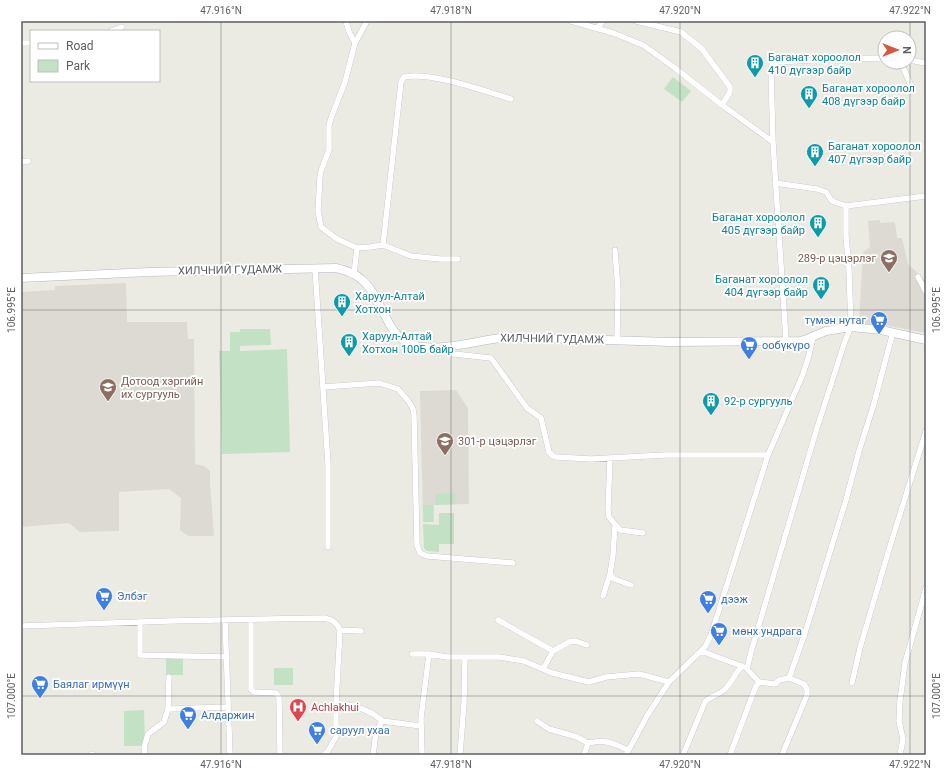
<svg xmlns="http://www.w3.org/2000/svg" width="947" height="776" font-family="Roboto,sans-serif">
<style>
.education{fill:#dcdad2}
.green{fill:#c3e1c5}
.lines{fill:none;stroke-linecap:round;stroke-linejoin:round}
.minor-casing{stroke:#b4b5b9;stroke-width:6}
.secondary-casing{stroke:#b5b7bc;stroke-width:9}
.minor{stroke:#fff;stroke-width:5.5}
.secondary{stroke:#fff;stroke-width:8}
.ticks{fill:none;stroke:#5c5e62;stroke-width:1;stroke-opacity:0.45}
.labels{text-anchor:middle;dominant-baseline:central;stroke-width:3.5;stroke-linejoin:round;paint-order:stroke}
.culture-label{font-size:11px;fill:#0d838f;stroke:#fff;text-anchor:start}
.education-label{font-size:11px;fill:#785e54;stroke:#fff;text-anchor:start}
.street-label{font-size:11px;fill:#5c5e62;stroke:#fff}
.shop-label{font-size:11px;fill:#366cbe;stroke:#fff;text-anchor:start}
.health-label{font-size:11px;fill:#be3a42;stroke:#fff;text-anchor:start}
.neatline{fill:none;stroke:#5c5e62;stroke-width:1.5}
.ticks-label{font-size:10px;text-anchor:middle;fill:#5c5e62}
</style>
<rect width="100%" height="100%" fill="#ecebe3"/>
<path class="education" d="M 880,220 L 880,223 L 895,222 L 897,238 L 902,238 L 908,264 L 926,281 L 926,333 L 884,325 L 859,323 L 863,252 L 870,247 L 868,221 Z
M 126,283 L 127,322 L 187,322 L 188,339 L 194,339 L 195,464 L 204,466 L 210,471 L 210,483 L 214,536 L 188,536 L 180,530 L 181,498 L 169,489 L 119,492 L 119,531 L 80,532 L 69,523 L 21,527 L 21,292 L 55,290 L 55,286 Z
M 456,390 L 468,408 L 469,504 L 434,505 L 434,522 L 423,522 L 420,391 Z"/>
<path class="green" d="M 673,77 L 691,91 L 682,102 L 664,89 Z
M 240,329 L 270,329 L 271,345 L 240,346 L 240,351 L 287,349 L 290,452 L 222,454 L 219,351 L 230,351 L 230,332 L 240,332 Z
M 455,493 L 455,504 L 436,505 L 435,494 Z
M 423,505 L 433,505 L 433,522 L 424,522 Z
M 439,513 L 454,513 L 454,544 L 439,544 L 439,552 L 427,551 L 424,548 L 423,524 L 439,525 L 439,527 Z
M 166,658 L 183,659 L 183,675 L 166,675 Z
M 274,668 L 293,668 L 293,685 L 274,685 Z
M 144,710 L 145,746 L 124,746 L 124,711 Z"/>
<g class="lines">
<defs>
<path id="minor" d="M 346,21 L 349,32 L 355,43
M 571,21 L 613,33 L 643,45 L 675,68 L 722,105 L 773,142 L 786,340
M 636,21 L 681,32 L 702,49 L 730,87 L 730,92 L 722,105
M 597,28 L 603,21
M 111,31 L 122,27
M 21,43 L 31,43
M 909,60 L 926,63
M 901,62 L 911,86
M 773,142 L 771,71 L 772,65 L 778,62 L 829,59 L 885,58
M 21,162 L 28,161
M 775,183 L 817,189 L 826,192 L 832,201 L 846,206
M 383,245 L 401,82 L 404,77 C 430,71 484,91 511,99
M 357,248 L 370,247 L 383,245 L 411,256 L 440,259 L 458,259
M 615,250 L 618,291 L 617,340
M 315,268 L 328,464 L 328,547
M 354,274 L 357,248 L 337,239 L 321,227 L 318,211 L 320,177 L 321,171 L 329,150 L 329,126 L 331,118 L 345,82 L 355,43 L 367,21
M 918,277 L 926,292
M 439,348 L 454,354 L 491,358 L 527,408 L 541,418 L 549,452 L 553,456 L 556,457 L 591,459 L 665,455 L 768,455
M 323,387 L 379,383 L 398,389 L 409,402 L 413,409 L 414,415 L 417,545 L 420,553 L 427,556 L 513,563
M 610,458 L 608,509 L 609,517 L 620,530 L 643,533
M 615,525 L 613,555 L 610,574 L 614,579 L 631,585
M 603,596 L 610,574
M 225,620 L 230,755
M 251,620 L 251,690 L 254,692 L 276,693 L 279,697 L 280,755
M 498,620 L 553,651
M 140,622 L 140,655 L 227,657
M 21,626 L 170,621 L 324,618 C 333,620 336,622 340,630
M 701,651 L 744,667
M 412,654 L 429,654 L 447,657 L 499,657 L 524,661 L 552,673 L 589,682 L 606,677 L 639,674 L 669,682
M 543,669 L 553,651 L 569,642 L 575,641 L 587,645
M 759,682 L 747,669 L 751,652 L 817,428 L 845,341 L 851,327 L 849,270 L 846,236 L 846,206 L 926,196
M 852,683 L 860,648 L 890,546 L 926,431
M 336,703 C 352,705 370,709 382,721 L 421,726
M 168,709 L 227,707
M 537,721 L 549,729 L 577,737 L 588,743
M 92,755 L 92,754
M 145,755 L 144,747 L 148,734 L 164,722 L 168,709 L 169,677
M 324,755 L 328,751 L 336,737 L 336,703 L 340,630 L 361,631
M 373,755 L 376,732 L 382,721
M 422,755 L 421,718 L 429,654
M 460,755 L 464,703 L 465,657
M 584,755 L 588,743 C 606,739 612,743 628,750
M 626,755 L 647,716 L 669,682 L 705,647 L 711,635 L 768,455 L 803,374 L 809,355 L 813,337
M 683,755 L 705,702 C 711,696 718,695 724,690 C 732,683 735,673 742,666
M 730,755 L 756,686 L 759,682 L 775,684 L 779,680 L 789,678 L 805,633 L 846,500 L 859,451 L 873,407 L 893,332
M 782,755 L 807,695 L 807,689 L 804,684 L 789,678
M 900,755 L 903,739 L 899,721 L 900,701 L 905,663 L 926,588"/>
<path id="secondary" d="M 21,278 L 149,272 L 336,268 C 345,270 354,273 361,279 C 382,295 386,338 413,345 C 439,353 482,339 509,337 L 671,342 L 800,341 L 807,339 L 826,331 L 851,327 L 881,330 L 926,340"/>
</defs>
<use href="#minor" class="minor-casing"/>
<use href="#secondary" class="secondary-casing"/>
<use href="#minor" class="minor"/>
<use href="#secondary" class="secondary"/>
</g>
<path class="ticks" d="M 221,21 L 221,755M 451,21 L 451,755M 680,21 L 680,755M 910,21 L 910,755M 21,310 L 926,310M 21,696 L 926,696"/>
<defs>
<symbol id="building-pin" viewBox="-11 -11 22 30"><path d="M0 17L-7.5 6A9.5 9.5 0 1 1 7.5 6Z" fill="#0f9aa8" stroke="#fff"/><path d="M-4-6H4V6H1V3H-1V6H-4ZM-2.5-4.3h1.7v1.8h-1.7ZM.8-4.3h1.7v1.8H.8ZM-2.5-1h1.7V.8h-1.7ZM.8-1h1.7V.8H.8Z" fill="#fff"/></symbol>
<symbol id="school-pin" viewBox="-11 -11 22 30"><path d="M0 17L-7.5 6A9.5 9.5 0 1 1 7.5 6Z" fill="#8d6e63" stroke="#fff"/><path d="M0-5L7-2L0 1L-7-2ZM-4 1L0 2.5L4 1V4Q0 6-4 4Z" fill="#fff"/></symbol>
<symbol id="supermarket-pin" viewBox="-11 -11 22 30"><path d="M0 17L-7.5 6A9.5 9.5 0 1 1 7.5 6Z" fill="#3f7fe0" stroke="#fff"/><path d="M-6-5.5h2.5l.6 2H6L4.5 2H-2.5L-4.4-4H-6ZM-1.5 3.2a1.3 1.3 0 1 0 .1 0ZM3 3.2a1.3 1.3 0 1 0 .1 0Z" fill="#fff"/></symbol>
<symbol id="university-pin" viewBox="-11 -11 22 30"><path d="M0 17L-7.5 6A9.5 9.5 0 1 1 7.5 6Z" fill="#8d6e63" stroke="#fff"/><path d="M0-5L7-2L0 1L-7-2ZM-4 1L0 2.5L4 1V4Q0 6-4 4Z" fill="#fff"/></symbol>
<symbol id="hospital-pin" viewBox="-11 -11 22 30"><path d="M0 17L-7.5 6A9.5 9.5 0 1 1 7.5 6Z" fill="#e0444e" stroke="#fff"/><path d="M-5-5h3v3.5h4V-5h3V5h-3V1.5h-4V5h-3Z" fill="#fff"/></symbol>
</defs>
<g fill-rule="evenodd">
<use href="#building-pin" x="745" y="53" width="20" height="27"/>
<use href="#building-pin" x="799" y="84" width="20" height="27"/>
<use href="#building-pin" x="805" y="142" width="20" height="27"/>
<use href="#building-pin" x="808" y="213" width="20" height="27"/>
<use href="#school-pin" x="879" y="248" width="20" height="27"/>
<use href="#building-pin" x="811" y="275" width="20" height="27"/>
<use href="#building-pin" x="332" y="292" width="20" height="27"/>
<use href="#supermarket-pin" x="869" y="310" width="20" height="27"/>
<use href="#building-pin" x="339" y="332" width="20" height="27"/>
<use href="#supermarket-pin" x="739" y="335" width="20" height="27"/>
<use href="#university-pin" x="98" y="377" width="20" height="27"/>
<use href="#building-pin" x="701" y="391" width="20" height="27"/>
<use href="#school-pin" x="435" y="431" width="20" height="27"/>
<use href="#supermarket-pin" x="94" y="586" width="20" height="27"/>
<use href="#supermarket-pin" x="698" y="589" width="20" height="27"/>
<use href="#supermarket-pin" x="709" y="621" width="20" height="27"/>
<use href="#supermarket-pin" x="30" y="674" width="20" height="27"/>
<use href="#hospital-pin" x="288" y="697" width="20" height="27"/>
<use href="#supermarket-pin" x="178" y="705" width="20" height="27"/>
<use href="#supermarket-pin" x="307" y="720" width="20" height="27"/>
</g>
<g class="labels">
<g class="culture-label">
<text x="768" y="57">Баганат хороолол<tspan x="768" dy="13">410 дүгээр байр</tspan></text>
<text x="822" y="88">Баганат хороолол<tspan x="822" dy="13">408 дүгээр байр</tspan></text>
<text x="828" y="146">Баганат хороолол<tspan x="828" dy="13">407 дүгээр байр</tspan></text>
<text x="805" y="217" text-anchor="end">Баганат хороолол<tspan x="805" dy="13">405 дүгээр байр</tspan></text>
<text x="808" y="279" text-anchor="end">Баганат хороолол<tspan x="808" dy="13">404 дүгээр байр</tspan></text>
<text x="355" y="296">Харуул-Алтай<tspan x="355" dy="13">Хотхон</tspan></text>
<text x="362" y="336">Харуул-Алтай<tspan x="362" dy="13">Хотхон 100Б байр</tspan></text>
<text x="724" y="401">92-р сургууль</text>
</g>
<g class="education-label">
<text x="876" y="258" text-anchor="end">289-р цэцэрлэг</text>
<text x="121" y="381">Дотоод хэргийн<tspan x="121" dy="13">их сургууль</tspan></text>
<text x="458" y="441">301-р цэцэрлэг</text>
</g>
<g class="street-label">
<text transform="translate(230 270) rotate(-1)">ХИЛЧНИЙ ГУДАМЖ</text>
<text transform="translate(552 339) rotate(1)">ХИЛЧНИЙ ГУДАМЖ</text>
</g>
<g class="shop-label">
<text x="866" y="320" text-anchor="end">түмэн нутаг</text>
<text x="762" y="345">ообүкүро</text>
<text x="117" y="596">Элбэг</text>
<text x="721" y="599">дээж</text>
<text x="732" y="631">мөнх ундрага</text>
<text x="53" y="684">Баялаг ирмүүн</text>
<text x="201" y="715">Алдаржин</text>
<text x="330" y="730">саруул ухаа</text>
</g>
<g class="health-label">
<text x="311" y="707">Achlakhui</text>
</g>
</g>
<rect width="947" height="776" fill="none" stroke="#ffffff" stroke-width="44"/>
<rect x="30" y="30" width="130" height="52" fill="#ffffff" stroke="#bebfc0"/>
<rect x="38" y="43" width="20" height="6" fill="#ffffff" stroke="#bebfc0"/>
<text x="66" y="50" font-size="12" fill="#5c5e62">Road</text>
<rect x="38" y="60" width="20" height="12" fill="#c3e1c5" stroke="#bebfc0"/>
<text x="66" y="70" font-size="12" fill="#5c5e62">Park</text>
<g transform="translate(897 50) rotate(90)"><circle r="19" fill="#ffffff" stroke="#bebfc0"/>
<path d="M0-3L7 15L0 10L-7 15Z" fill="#d55641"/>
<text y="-6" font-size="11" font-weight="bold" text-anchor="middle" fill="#5c5e62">N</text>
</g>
<rect x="22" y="22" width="903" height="732" class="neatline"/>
<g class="ticks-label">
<text x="221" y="14">47.916°N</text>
<text x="451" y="14">47.918°N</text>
<text x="680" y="14">47.920°N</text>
<text x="910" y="14">47.922°N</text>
<text transform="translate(936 310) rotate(-90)" y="4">106.995°E</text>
<text transform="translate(11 310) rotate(-90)" y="4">106.995°E</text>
<text transform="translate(11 696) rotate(-90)" y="4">107.000°E</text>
<text transform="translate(936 696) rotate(-90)" y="4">107.000°E</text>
<text x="221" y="768">47.916°N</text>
<text x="451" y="768">47.918°N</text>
<text x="680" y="768">47.920°N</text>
<text x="910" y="768">47.922°N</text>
</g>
</svg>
